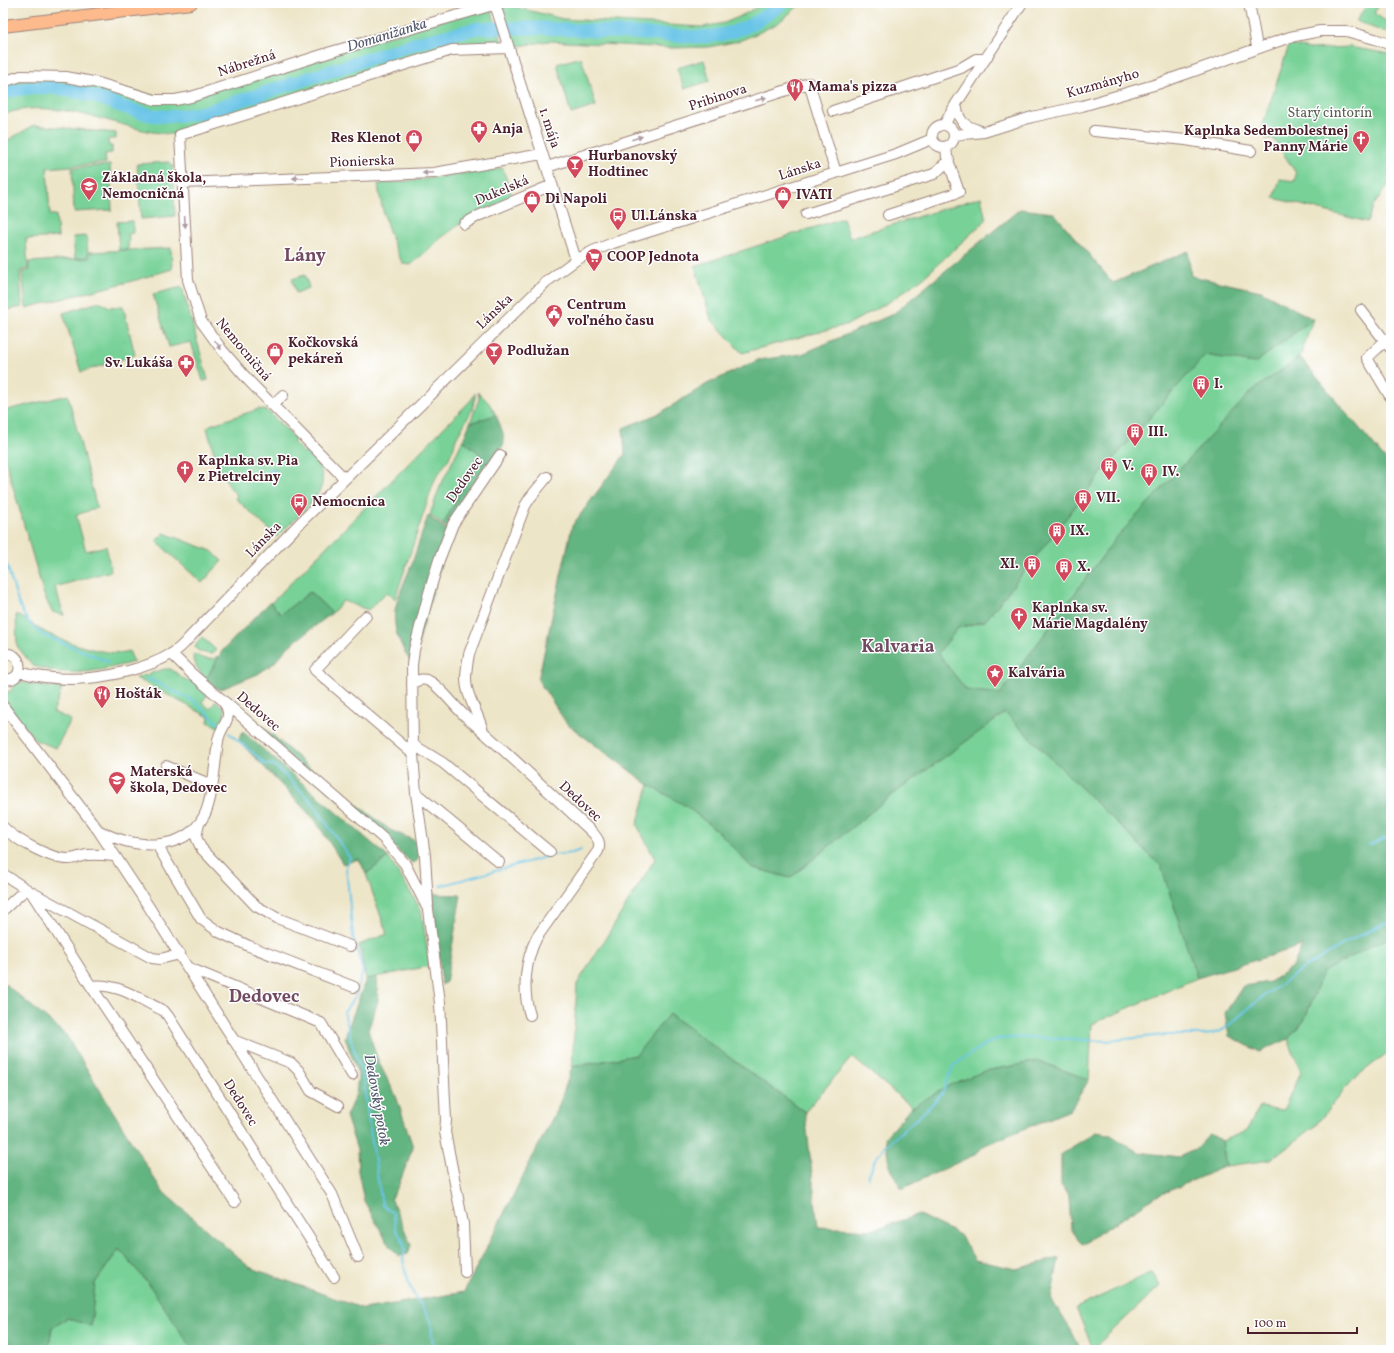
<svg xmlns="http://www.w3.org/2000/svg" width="1394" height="1353" font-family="Vollkorn,serif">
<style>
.green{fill:#78d298;stroke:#617862}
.forest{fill:#62b480;stroke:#566a56}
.water{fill:#69c5e7;stroke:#5a7289}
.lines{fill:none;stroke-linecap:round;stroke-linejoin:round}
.stream{stroke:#69c5e7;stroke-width:2}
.river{stroke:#69c5e7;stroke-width:13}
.minor-casing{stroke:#9c8279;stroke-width:12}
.major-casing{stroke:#9c8279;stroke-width:14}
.minor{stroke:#fff;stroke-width:10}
.major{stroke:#fcba8d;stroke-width:12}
.oneway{fill:#ae9aa0}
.labels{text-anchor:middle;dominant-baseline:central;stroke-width:3;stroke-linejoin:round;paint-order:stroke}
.street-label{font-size:14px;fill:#4a1f2b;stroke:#fff}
.poi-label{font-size:14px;font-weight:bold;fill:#4a1f2b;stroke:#fff;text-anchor:start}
.park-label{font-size:14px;fill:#5a5e51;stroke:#fff}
.water-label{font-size:15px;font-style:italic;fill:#55596d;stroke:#fff}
.district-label{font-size:18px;font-weight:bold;fill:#724b63;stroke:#fff}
</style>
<rect width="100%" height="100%" fill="#fff"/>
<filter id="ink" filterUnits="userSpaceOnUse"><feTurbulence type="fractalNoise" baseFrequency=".025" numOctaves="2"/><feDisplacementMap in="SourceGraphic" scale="8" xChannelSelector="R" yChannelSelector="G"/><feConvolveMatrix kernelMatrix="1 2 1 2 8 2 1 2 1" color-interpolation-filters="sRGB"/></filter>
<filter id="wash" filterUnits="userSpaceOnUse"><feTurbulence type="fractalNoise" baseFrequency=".012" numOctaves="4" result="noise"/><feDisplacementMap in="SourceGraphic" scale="16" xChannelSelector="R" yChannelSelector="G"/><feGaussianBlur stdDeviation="0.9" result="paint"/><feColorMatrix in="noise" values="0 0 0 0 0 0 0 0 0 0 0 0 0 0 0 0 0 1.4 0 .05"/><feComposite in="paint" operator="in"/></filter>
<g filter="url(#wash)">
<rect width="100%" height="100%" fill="#ede5c7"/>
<path class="green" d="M 500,3 L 563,19 L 703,27 L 724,23 L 739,17 L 764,3 L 802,3 L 778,23 L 758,33 L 739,41 L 709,47 L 670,48 L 549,41 L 513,47 Z
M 1368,3 L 1381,3 L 1374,13 L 1390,24 L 1386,33 L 1356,21 Z
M 490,6 L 504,48 L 452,50 L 180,135 C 169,134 157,133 147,131 C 105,121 44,97 3,115 L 3,82 L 66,77 L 175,100 Z
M 1289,45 L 1311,49 L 1349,47 L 1391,54 L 1391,181 L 1374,205 L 1367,222 L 1274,198 L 1280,179 L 1295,181 L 1296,173 L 1273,138 L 1266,139 L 1262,127 Z
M 581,57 L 596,106 L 571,114 L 557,64 Z
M 704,60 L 710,81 L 684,89 L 677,68 Z
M 34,125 L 116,133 L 116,139 L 108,139 L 109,146 L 112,146 L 112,153 L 105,154 L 106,163 L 47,168 L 50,215 L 56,215 L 58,237 L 26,239 L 28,269 L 20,271 L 22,307 L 3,311 L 3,143 Z
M 169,162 L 173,166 L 175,216 L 141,219 L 137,164 Z
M 110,165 L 112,210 L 74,212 L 72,168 Z
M 503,168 L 512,197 L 463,222 L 441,238 L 411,265 L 403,264 C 392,245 380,206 378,184 L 426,179 Z
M 981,197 L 986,220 L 924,277 L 889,302 L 849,324 L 742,353 L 711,319 L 695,266 L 843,218 L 850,238 Z
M 133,221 L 133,233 L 128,234 L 129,236 L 128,250 L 119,250 L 117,222 Z
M 87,236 L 88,257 L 75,258 L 73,237 Z
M 171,248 L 172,269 L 136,280 L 26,308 L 22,272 L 29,271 L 29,262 L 89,258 L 89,252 Z
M 305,275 L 309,288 L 296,293 L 292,279 Z
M 182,287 L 208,380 L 203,381 L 191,342 L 169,347 L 153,294 Z
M 99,302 L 110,307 L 123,306 L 135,355 L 81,372 L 63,313 Z
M 1313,319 L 1300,357 L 1252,391 L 1116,538 L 1000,694 L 966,690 L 938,653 L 958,628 L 985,621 L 1108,465 L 1205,355 L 1255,363 Z
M 478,392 L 489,403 L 496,415 L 470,423 L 479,399 Z
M 475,393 L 475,398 L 472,410 L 456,439 L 453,449 L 448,460 L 435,479 L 395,599 L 387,592 L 368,610 L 343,601 L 332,613 L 310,592 L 281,614 L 271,603 L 472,399 Z
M 68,395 L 97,508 L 76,515 L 86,551 L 106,546 L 111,571 L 55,587 L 64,615 L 52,612 L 44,595 L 3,452 L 3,411 Z
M 259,409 L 265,410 L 270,413 L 296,440 L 293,442 L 304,453 L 307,451 C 330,475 326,488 304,511 C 295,519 286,528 277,537 L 235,498 L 237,496 L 229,486 L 224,475 L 220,475 L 207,428 L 210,425 Z
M 463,440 L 480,454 L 443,525 L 430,515 L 439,489 Z
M 164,533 L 212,551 L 222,561 L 202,583 L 156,541 Z
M 16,614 C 25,619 34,625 43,631 C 61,641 109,658 129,651 L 134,662 C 111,668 87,674 63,672 C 53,672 43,668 33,666 L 17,646 Z
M 202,637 L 216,650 L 212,654 C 206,653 200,653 195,648 L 196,645 Z
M 193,654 C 202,658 210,662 219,656 L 206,679 C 198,670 194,665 193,654 Z
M 164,669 L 171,669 L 184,679 L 194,682 L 208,694 L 202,702 L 210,709 L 216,701 L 224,708 L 225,714 L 220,728 L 208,722 L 209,717 L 136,678 Z
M 18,682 L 62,689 L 53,712 L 71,720 L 56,748 L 35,740 L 6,704 L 5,699 L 7,691 L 10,692 L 14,685 Z
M 1005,713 L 1161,866 L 1197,978 L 1092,1024 L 1089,1080 L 1039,1061 L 985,1071 L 950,1085 L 912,1107 L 852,1057 L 805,1112 L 669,1014 L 636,1055 L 572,1067 L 577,984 L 655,859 L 637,825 L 649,785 L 686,806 L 720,833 L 751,867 L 790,878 L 888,798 Z
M 388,857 L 421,909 L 430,966 L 366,979 L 359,945 L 387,934 L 366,874 Z
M 1391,938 L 1391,1050 L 1351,1081 L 1315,1126 L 1271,1160 L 1226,1166 L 1222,1141 L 1246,1131 L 1260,1107 L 1283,1110 L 1301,1072 L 1288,1039 L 1304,1021 L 1323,972 L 1376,943 Z
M 119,1249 L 148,1283 L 193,1350 L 48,1350 L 52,1328 L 68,1318 L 91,1326 L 95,1283 Z
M 1152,1272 L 1160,1286 L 1093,1349 L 1076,1308 Z"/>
<path class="forest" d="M 1020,209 L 1054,213 L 1113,283 L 1188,251 L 1191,276 L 1261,291 L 1313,319 L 1255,363 L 1205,355 L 1108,465 L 985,621 L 958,628 L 938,653 L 966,690 L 1000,694 L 1116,538 L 1252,391 L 1300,357 L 1391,466 L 1391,938 L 1376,943 L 1323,972 L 1304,1021 L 1288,1039 L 1260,1052 L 1229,1036 L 1225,1013 L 1243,986 L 1270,982 L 1293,966 L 1302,946 L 1197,978 L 1161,866 L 1005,713 L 888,798 L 790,878 L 751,867 L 720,833 L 686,806 L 649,785 L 567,724 L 538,680 L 572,526 L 625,454 L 623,428 L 660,413 L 707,384 L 758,360 L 802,354 L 893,314 Z
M 496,415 L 503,433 L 504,444 L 451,521 L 449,529 L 443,525 L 480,454 L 463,440 L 470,423 Z
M 428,516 L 450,532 L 412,665 C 406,654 396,638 395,625 C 392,605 404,584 411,566 C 417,549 422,532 428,516 Z
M 310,592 L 332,613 L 289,646 L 274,663 L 258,674 L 219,690 L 206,679 L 222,651 L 270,602 L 281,614 Z
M 230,697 L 305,764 L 390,830 L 416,841 L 420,853 L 417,861 L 412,863 L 224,701 Z
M 243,732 L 388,857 L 366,874 L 359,859 L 343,864 L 315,820 L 238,740 Z
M 432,894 L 461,895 L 446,982 L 442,985 Z
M 377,977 L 378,1001 L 368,1030 L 379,1063 L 396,1096 L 413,1147 L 398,1187 L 391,1198 L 411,1245 L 408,1254 L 399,1256 L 390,1247 L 364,1201 L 358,1171 L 357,1150 L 346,1116 L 356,1094 L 358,1075 L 345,1037 L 366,979 Z
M 3,982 L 66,1035 L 162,1191 L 249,1267 L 364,1309 L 464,1292 L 559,1105 L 572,1067 L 636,1055 L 669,1014 L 805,1112 L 818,1227 L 872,1230 L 919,1215 L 960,1235 L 975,1260 L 1016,1269 L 1059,1258 L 1051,1299 L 1071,1330 L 1081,1350 L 193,1350 L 148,1283 L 119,1249 L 95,1283 L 91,1326 L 67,1318 L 52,1328 L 48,1350 L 3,1350 Z
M 1039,1061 L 1089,1080 L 1070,1110 L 985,1145 L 976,1154 L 901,1189 L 889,1164 L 885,1137 L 912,1107 L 950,1085 L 985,1071 Z
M 1096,1132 L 1109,1134 L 1138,1152 L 1179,1157 L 1196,1149 L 1210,1134 L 1222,1141 L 1226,1166 L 1157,1196 L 1082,1244 L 1071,1229 L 1069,1198 L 1061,1184 L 1061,1154 Z"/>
<path class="water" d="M266 475a6 6 0 1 1 12 0a6 6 0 1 1-12 0Z"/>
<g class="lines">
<path class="stream" d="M 3,552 L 18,602 L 24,615 L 31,625 L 43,635 L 109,662
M 147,678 L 194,701 L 220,725
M 229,733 L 259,758 L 264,764 L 274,765 L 313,803 L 350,858 L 346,867 L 353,937 L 363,971 L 355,997 L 344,1012 L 352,1044 L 363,1076 L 369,1123 L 382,1205 L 393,1213 L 396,1230 L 402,1239 L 405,1249 L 403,1259 L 407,1280 L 412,1291 L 431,1321 L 433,1350
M 1369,845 L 1383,839 L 1391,837
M 553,855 L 572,853 L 581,850
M 440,886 L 549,856
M 868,1177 L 875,1160 L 884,1147 L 925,1111 L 942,1094 L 953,1066 L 979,1048 L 997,1039 L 1024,1037 L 1106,1041 L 1165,1035 L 1202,1035 L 1212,1034 L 1223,1030 L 1261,998 L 1298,972 L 1347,942 L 1391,920"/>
<path class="river" d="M 3,93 C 28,86 56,86 81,93 C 105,98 127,111 151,115 C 171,118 189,115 208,111 L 420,42 L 478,28 L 542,28 L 698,37 C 736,36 754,25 783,3"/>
</g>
</g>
<g filter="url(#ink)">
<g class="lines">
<defs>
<path id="minor" d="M 1249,3 L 1257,47
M 495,4 L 576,260
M 3,82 L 21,76 L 66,77 L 98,83 L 155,100 L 175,100 L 191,97 L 331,52 L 500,3
M 956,104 C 959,121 962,125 978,130
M 833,111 L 961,68 L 976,59 L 985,59
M932 136a11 11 0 1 1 22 0a11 11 0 1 1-22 0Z
M 944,125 L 956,104 L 1022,3
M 1094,131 L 1186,140 L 1251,151
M 954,135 L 984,132 L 1032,117 L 1082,106 L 1157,84 L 1290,37 L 1320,31 L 1346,31 L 1375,39 L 1391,45
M 547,167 L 809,83 L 836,173
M 182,183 L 434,173 L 542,154
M 806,214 L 934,174 L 949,160
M 888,215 L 959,192 L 947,157 L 946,147
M 464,224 L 478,216 L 552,185
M 1361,310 L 1391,349
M 1385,341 L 1367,358 L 1391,398
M 273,405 L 283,395
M 345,479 L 249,381 L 222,350 L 201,321 L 188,280 L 180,135 L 452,50 L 509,48
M 366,616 L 315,670 L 413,754
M 172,654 L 191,673 L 384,839 L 405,864 L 428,909 L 440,1003 L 446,1120 L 445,1132 L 463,1224 L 465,1272
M 3,655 C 23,648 27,684 3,679
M 19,672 C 56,682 91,681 128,671 C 143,667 158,662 171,654 C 178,650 184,644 189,638 L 303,520 L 546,282 L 576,260 L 593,251 L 613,243 L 896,154 L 932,139
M 412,684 C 417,680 423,678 429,681 C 440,686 454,706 464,715 C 508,753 550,793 593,833 C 598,839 601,843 598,851 L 537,937 C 525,960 522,991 530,1015
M 3,706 L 98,830 L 147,904 L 332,1194 L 358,1257
M 483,731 C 479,717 472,705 468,692 C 464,680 467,666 469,654 L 525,506 L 530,498 L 547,477
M 412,744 L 443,763 L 550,852
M 166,766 L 212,785
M 416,793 L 499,862
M 199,824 L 196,837 L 201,848 L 256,906 L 277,918 L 350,946
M 3,827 C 14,839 52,860 69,859 C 75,859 81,856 87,855 C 96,854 105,855 114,856
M 98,830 C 130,848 183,855 204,816 C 213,799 215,762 218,741 C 220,725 235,720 224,702
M 157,845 L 201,919 L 219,932 L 249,946 L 354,987
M 3,874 L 31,892 L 152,958 L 160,959 L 180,954
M 31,892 L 91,986 L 235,1202
M 428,905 L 425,856 L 416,793 L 413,754 L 412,665 L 414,650 L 429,593 L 439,560 L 453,524 L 500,455
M 3,910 L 26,889
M 187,967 L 321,1023 L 352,1075
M 91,986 C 117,982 141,1000 164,1011 L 168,1016 L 334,1277
M 233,1040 L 291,1063 L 299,1071 L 311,1091 L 338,1106"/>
<path id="major" d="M 3,26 L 191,3"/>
</defs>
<use href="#minor" class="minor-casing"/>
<use href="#major" class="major-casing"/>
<use href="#minor" class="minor"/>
<use href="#major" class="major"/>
</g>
<defs><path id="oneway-solid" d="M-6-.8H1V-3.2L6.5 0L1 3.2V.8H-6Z"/></defs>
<g class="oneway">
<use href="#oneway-solid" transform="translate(761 99) rotate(-18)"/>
<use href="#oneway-solid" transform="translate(637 138) rotate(-18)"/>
<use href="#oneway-solid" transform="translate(428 173) rotate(177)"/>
<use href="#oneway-solid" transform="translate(298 178) rotate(178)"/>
<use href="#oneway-solid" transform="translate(185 222) rotate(87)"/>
<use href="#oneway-solid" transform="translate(218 345) rotate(55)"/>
</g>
</g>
<defs>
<symbol id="restaurant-pin" viewBox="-11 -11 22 30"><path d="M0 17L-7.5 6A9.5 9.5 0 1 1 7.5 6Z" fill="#d1495b" stroke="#fff"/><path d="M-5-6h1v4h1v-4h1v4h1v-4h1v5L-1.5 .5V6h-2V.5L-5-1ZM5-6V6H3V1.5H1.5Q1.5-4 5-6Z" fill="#fff"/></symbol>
<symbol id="pharmacy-pin" viewBox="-11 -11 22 30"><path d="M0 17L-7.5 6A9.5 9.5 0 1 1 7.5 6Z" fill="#d1495b" stroke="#fff"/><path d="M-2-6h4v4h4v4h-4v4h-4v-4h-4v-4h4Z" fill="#fff"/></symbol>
<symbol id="shop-pin" viewBox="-11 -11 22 30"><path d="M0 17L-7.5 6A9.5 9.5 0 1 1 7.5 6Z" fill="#d1495b" stroke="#fff"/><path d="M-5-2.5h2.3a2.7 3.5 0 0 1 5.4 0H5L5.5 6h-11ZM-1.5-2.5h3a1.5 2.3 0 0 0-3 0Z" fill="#fff"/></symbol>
<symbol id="church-pin" viewBox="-11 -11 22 30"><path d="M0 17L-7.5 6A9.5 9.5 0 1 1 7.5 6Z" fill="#d1495b" stroke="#fff"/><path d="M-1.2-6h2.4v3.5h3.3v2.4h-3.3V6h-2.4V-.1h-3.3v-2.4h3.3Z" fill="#fff"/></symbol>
<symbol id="bar-pin" viewBox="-11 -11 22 30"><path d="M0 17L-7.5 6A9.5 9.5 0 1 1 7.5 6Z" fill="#d1495b" stroke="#fff"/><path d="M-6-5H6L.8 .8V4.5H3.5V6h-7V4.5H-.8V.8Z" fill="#fff"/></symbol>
<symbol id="school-pin" viewBox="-11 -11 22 30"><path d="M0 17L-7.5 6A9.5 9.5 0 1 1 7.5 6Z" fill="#d1495b" stroke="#fff"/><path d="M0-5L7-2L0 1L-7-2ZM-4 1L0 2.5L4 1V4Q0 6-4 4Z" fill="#fff"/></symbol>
<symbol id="bus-pin" viewBox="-11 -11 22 30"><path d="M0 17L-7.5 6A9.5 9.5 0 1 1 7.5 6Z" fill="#d1495b" stroke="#fff"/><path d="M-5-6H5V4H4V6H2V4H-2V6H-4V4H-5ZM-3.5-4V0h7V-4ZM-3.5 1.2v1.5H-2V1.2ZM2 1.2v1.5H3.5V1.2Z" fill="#fff"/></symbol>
<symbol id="supermarket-pin" viewBox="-11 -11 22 30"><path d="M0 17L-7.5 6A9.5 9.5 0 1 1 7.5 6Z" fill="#d1495b" stroke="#fff"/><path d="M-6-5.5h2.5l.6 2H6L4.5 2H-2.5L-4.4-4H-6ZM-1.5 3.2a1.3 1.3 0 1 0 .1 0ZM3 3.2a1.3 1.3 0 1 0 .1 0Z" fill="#fff"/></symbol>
<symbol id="civic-pin" viewBox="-11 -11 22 30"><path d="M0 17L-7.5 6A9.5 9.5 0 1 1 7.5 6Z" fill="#d1495b" stroke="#fff"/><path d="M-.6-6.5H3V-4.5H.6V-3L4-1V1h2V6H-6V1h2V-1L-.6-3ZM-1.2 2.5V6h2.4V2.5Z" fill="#fff"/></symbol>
<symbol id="building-pin" viewBox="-11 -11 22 30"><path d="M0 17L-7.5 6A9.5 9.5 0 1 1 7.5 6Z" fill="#d1495b" stroke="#fff"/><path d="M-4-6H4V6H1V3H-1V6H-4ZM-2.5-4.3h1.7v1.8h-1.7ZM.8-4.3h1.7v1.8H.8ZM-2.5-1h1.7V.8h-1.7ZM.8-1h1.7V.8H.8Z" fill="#fff"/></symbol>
<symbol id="sight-pin" viewBox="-11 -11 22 30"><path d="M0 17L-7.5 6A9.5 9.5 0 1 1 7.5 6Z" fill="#d1495b" stroke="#fff"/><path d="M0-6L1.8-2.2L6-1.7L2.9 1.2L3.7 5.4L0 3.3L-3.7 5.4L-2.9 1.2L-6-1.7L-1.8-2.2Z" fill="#fff"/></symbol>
</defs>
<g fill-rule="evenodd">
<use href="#restaurant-pin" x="785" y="77" width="20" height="27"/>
<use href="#pharmacy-pin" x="469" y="119" width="20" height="27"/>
<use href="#shop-pin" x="404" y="128" width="20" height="27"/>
<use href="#church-pin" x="1351" y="129" width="20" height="27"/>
<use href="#bar-pin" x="565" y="154" width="20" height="27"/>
<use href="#school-pin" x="79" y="176" width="20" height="27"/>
<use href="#shop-pin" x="773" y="185" width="20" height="27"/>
<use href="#shop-pin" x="522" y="189" width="20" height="27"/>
<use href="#bus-pin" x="608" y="206" width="20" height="27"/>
<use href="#supermarket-pin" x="584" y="247" width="20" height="27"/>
<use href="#civic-pin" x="544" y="303" width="20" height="27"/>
<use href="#shop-pin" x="265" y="341" width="20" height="27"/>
<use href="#bar-pin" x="484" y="341" width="20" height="27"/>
<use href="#pharmacy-pin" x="176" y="353" width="20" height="27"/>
<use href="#building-pin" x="1191" y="374" width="20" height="27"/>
<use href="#building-pin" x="1125" y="422" width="20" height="27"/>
<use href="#building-pin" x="1099" y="456" width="20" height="27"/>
<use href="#church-pin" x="175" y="459" width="20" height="27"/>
<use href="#building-pin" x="1139" y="462" width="20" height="27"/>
<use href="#building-pin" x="1073" y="488" width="20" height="27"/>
<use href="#bus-pin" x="289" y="492" width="20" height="27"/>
<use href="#building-pin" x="1047" y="521" width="20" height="27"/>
<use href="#building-pin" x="1022" y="554" width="20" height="27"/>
<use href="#building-pin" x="1054" y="557" width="20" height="27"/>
<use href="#church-pin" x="1009" y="606" width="20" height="27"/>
<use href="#sight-pin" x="985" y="663" width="20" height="27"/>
<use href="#restaurant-pin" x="92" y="684" width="20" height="27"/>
<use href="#school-pin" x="107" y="770" width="20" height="27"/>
</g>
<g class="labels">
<g class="street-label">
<text transform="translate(247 64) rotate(-18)">Nábrežná</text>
<text transform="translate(1103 84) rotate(-16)">Kuzmányho</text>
<text transform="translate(718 98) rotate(-18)">Pribinova</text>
<text transform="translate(549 128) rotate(72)">1. mája</text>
<text transform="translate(362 162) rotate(-2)">Pionierska</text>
<text transform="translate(800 170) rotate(-18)">Lánska</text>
<text transform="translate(502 191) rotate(-23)">Dukelská</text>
<text transform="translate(495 312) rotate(-44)">Lánska</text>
<text transform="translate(243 350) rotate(50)">Nemocničná</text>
<text transform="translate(465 480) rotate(-55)">Dedovec</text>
<text transform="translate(264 540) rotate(-46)">Lánska</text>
<text transform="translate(258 712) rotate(41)">Dedovec</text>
<text transform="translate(580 802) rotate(43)">Dedovec</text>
<text transform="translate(240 1103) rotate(58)">Dedovec</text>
</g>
<g class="poi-label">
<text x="808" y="87">Mama's pizza</text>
<text x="492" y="129">Anja</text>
<text x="1348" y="131" text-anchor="end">Kaplnka Sedembolestnej<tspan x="1348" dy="16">Panny Márie</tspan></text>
<text x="401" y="138" text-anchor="end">Res Klenot</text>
<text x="588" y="156">Hurbanovský<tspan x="588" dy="16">Hodtinec</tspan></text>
<text x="102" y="178">Základná škola,<tspan x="102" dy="16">Nemocničná</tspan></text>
<text x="796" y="195">IVATI</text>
<text x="545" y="199">Di Napoli</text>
<text x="631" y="216">Ul.Lánska</text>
<text x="607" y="257">COOP Jednota</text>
<text x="567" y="305">Centrum<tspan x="567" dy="16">voľného času</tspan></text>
<text x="288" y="343">Kočkovská<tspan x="288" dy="16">pekáreň</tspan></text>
<text x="507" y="351">Podlužan</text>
<text x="173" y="363" text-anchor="end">Sv. Lukáša</text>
<text x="1214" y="384">I.</text>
<text x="1148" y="432">III.</text>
<text x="198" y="461">Kaplnka sv. Pia<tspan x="198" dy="16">z Pietrelciny</tspan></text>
<text x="1122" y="466">V.</text>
<text x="1162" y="472">IV.</text>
<text x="1096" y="498">VII.</text>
<text x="312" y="502">Nemocnica</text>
<text x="1070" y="531">IX.</text>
<text x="1019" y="564" text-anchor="end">XI.</text>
<text x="1077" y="567">X.</text>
<text x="1032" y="608">Kaplnka sv.<tspan x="1032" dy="16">Márie Magdalény</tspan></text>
<text x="1008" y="673">Kalvária</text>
<text x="115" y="694">Hošták</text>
<text x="130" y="772">Materská<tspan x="130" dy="16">škola, Dedovec</tspan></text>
</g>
<g class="park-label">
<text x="1330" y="113">Starý cintorín</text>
</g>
<g class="water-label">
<text transform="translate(387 36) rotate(-17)">Domanižanka</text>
<text transform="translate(376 1100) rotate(80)">Dedovský potok</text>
</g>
<g class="district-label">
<text x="305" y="256">Lány</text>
<text x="898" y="647">Kalvaria</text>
<text x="264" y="997">Dedovec</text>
</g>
</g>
<rect width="1394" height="1353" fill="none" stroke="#fff" stroke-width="16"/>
<path d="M1248 1327v6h109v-6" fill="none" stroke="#4a1f2b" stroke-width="2"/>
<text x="1254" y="1327" font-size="12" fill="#4a1f2b" stroke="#ffffff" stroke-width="3" paint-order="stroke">100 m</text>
</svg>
